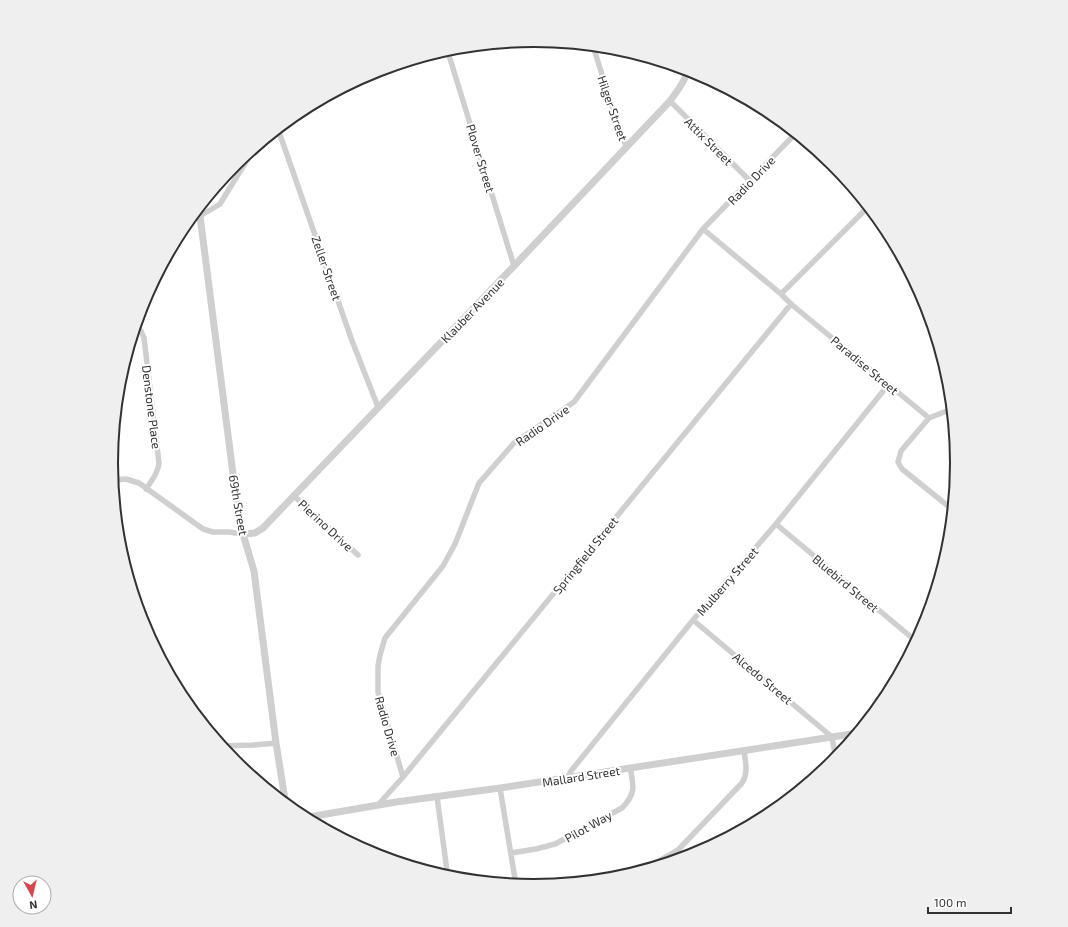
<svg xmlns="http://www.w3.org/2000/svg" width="1068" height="927" font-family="'Exo 2',sans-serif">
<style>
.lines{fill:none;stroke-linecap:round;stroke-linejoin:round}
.minor{stroke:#cfcfcf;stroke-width:5.5}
.tertiary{stroke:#cfcfcf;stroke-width:7}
.labels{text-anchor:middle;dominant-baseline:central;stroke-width:4;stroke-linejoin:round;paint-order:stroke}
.street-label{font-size:12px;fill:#323232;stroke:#fff}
.rim{fill:none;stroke:#323232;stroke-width:2}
</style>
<rect width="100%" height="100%" fill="#fff"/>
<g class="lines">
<path class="minor" d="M 593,46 L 622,138 L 627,147
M 447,49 L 514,266
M 670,101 L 750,181
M 278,129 L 351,338 L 378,407
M 188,221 L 200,216 L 220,204 L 255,147
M 703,229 L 781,294 L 791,304 L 929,418
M 781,294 L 868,207
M 136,325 L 141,331 L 144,338 L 159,463 C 158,473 152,480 146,489
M 952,409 L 929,418 L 901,451 L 898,462 L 902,469 L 953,510
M 112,480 L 126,479 L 139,483 L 203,529 L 213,532 L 229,532 L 243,534
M 294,496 L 358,555
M 776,524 L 917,642
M 122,556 L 132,576 L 137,607
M 693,620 L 832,737 L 836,760
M 220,746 L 253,745 L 276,743
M 403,777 L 378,692 L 378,666 L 380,655 L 385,638 L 443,566 L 455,544 L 479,483 L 514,443 L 574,402 L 703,229 L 796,133
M 568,777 L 571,771 L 693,620 L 776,524 L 888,385
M 500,788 L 516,885
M 437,797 L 448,878
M 378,805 L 403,777 L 791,304
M 511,853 L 536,849 L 555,844 L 622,808 C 636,794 634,786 630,768
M 642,871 L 678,850 L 742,783 C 749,772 745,761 744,750"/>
<path class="tertiary" d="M 203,203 L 200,216 L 238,513 L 243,534 L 254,571 L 276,743 L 286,806
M 243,534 L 255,533 L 263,528 L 514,266 L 670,101 C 677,91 685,82 688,70
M 303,818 L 396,802 L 500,788 L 858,733"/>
</g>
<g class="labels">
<g class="street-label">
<text transform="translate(613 108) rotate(71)">Hilger Street</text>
<text transform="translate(709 141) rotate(45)">Attix Street</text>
<text transform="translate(481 158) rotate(73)">Plover Street</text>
<text transform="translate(751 180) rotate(-46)">Radio Drive</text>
<text transform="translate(327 268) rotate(71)">Zeller Street</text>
<text transform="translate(472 310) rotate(-46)">Klauber Avenue</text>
<text transform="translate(865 365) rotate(40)">Paradise Street</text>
<text transform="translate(152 407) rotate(83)">Denstone Place</text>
<text transform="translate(542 425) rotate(-35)">Radio Drive</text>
<text transform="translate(239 505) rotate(80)">69th Street</text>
<text transform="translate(326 525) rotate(43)">Pierino Drive</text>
<text transform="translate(585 555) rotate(-51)">Springfield Street</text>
<text transform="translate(727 581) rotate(-49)">Mulberry Street</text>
<text transform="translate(846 583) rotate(40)">Bluebird Street</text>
<text transform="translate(763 678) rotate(40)">Alcedo Street</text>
<text transform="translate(388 726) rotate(74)">Radio Drive</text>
<text transform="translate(581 776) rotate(-9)">Mallard Street</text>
<text transform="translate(588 826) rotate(-29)">Pilot Way</text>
</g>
</g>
<path d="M0 0H1068V927H0ZM118 463a416 416 0 1 1 832 0a416 416 0 1 1-832 0Z" fill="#efefef" fill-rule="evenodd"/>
<path class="rim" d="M118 463a416 416 0 1 1 832 0a416 416 0 1 1-832 0Z"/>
<g transform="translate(32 895) rotate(172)"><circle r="19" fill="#ffffff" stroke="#adadad"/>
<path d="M0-3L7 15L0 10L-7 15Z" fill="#d7464d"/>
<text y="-6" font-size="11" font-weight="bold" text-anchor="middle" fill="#323232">N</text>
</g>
<path d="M928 907v6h83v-6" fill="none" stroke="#323232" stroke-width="2"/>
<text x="934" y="907" font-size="12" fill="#323232" stroke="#ffffff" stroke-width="3" paint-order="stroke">100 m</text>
</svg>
